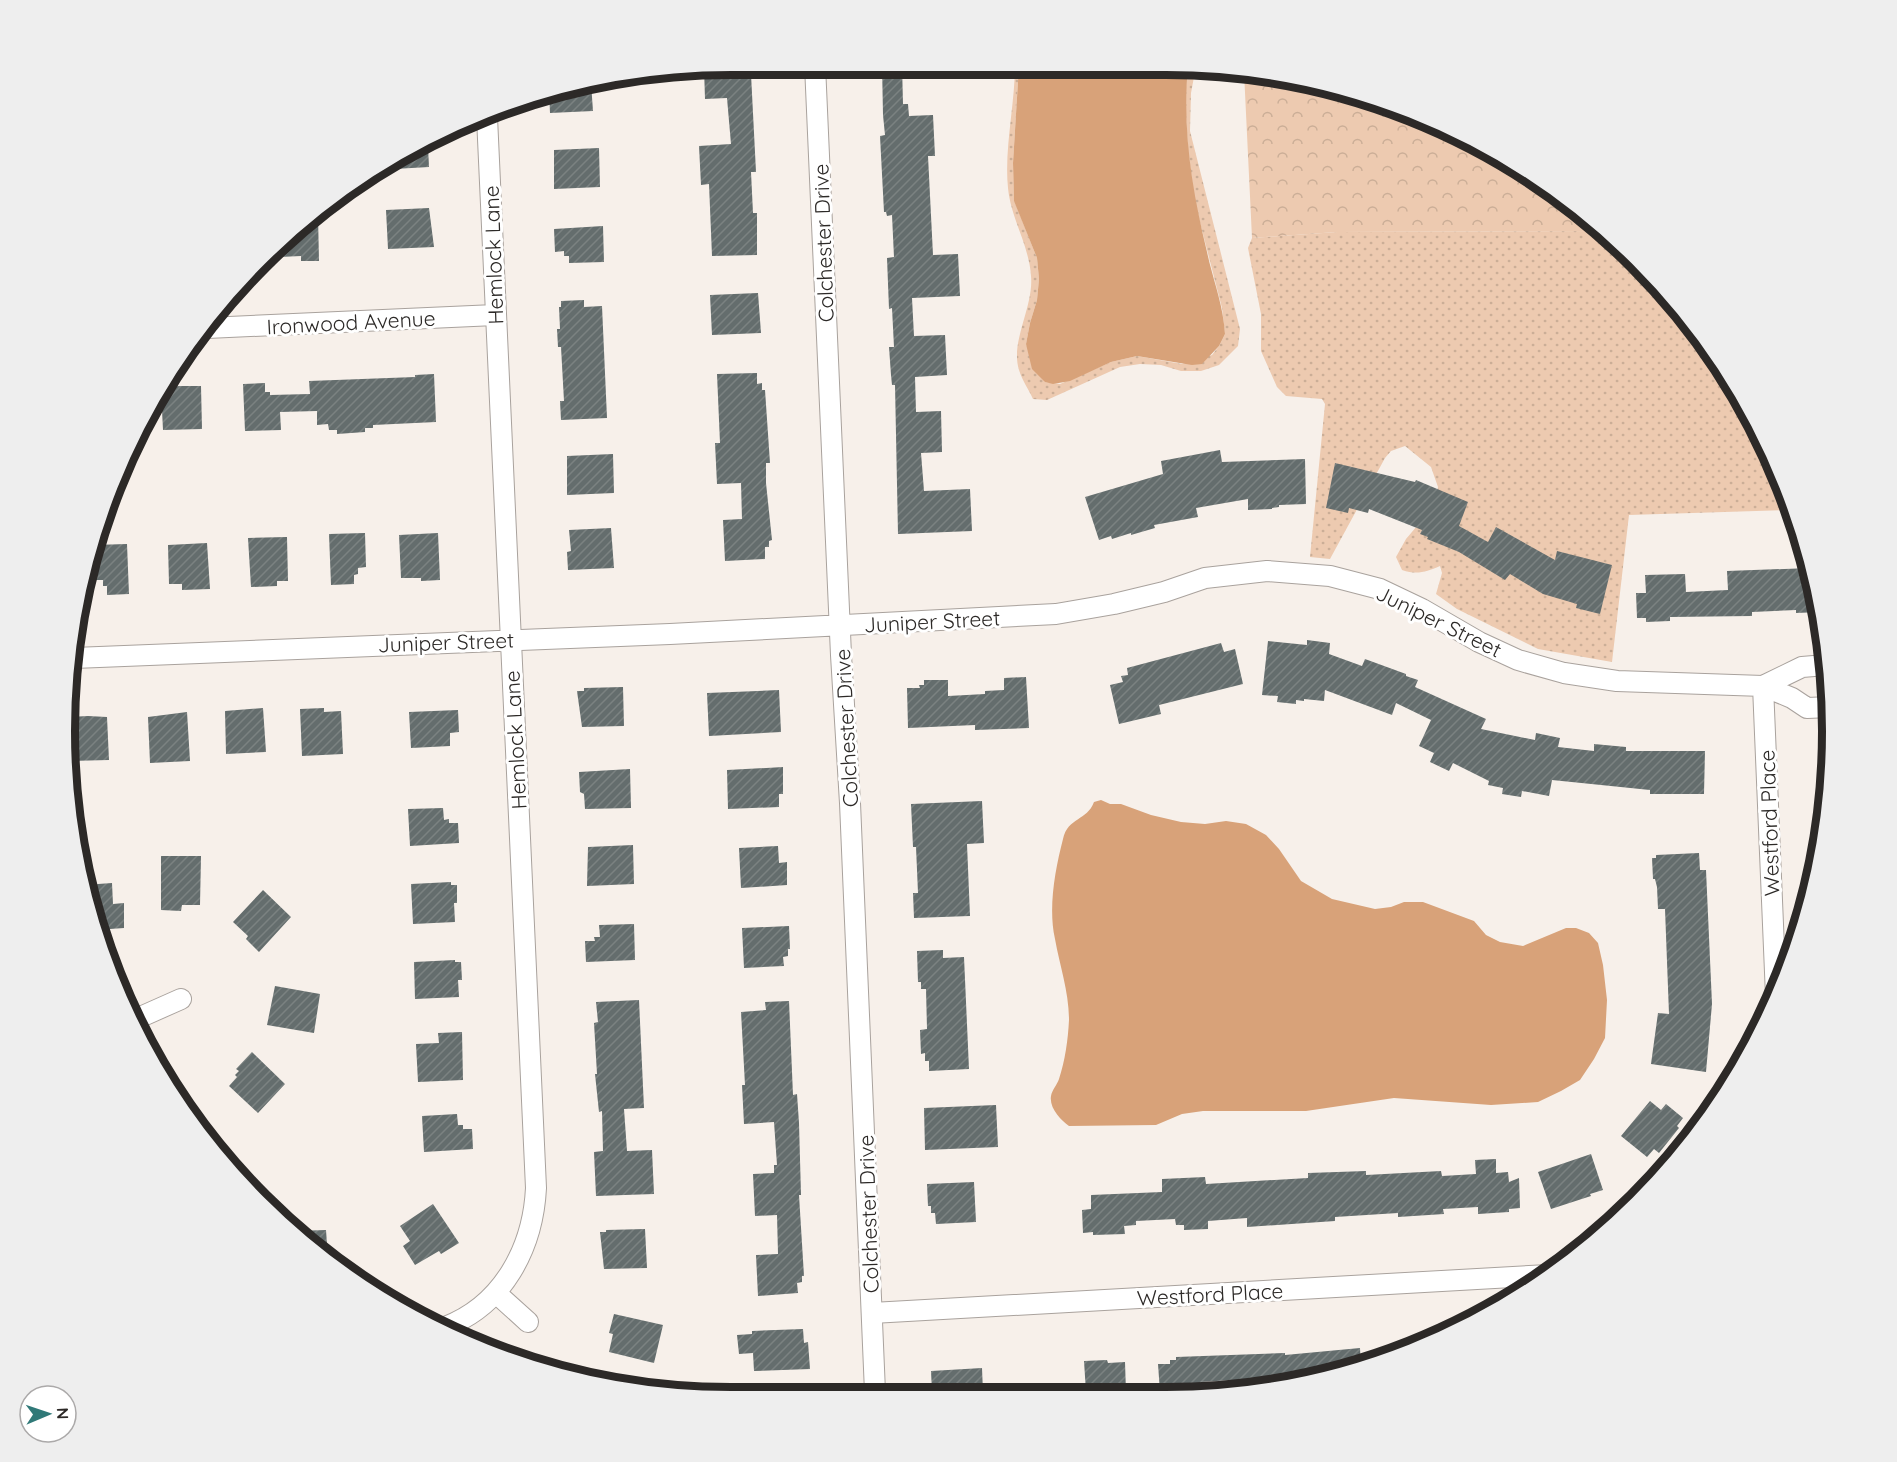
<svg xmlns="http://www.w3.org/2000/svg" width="1897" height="1462" font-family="Quicksand,sans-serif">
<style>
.grass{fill:url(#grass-dots)}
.park{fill:url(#park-crowns)}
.water{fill:#d8a279}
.building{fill:url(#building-hatch)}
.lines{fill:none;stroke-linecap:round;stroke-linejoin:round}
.minor-casing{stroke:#a9a29d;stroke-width:22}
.minor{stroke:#fff;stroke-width:20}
.labels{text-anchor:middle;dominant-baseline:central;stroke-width:6;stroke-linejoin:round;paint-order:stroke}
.street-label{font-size:21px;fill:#2c2927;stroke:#fff}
.rim{fill:none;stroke:#2c2927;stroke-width:8}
</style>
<defs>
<pattern id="grass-dots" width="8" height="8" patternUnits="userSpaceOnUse" patternTransform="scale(1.5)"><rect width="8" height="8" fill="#edcab0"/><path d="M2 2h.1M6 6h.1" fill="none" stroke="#cbae97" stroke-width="1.8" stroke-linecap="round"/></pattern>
<pattern id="park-crowns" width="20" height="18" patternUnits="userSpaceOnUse" patternTransform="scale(1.5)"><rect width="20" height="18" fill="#edcab0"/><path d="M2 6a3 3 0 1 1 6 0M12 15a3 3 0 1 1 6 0" fill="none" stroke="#cbae97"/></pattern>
<pattern id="building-hatch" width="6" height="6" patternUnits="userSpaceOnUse" patternTransform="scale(1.5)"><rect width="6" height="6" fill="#646d6d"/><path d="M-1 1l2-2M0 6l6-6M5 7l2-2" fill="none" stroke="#7b8281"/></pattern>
</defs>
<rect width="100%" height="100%" fill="#f7f0ea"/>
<path class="grass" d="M 1015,65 L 1019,65 L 1013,163 L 1014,200 L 1037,258 L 1039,279 L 1037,300 L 1030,323 L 1026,344 L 1045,382 L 1060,384 L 1111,362 L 1137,356 L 1182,364 L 1212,355 L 1219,346 L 1225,334 L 1222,308 L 1195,203 L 1188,150 L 1185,97 L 1188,66 L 1196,66 L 1191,93 L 1190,131 L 1240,329 L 1238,346 L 1219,365 L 1201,371 L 1181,371 L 1161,365 L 1140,364 L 1120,367 L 1047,400 L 1033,399 C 1029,390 1022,380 1019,370 C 1010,342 1034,306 1031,276 C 1029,245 1011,219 1008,188 C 1004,150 1015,104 1015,65 Z
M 1602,231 L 1667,291 L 1720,361 L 1782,476 L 1792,510 L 1629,515 L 1612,662 L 1538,649 L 1457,609 L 1436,594 L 1442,573 L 1440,566 C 1426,572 1417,575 1402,570 L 1396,557 L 1406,539 L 1434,506 L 1438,487 L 1431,467 L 1405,446 L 1391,451 L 1385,458 L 1330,559 L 1310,557 L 1325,404 L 1322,399 L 1286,396 L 1277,387 L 1261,351 L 1261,314 L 1248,248 L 1252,238 L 1337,232 Z"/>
<path class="park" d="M 1244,72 L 1339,87 L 1461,133 L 1571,202 L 1602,231 L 1337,232 L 1252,238 Z"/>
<path class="water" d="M 1019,65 L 1188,66 C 1182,129 1192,190 1207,252 C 1212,276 1221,299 1224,324 L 1225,334 L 1219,346 L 1202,364 L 1192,365 L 1137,356 L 1111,362 L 1070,381 L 1053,384 L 1045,382 L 1032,369 L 1026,344 L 1030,323 L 1037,300 L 1039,279 L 1037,258 L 1014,201 L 1013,163 Z
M 1101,800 L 1110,804 L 1121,804 L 1151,815 L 1181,822 L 1205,824 L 1226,821 L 1246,824 L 1266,835 L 1279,849 L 1301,881 L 1332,899 L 1375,909 L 1391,907 L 1404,902 L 1423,902 L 1474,921 L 1486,935 L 1500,942 L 1523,946 L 1566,928 L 1576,928 L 1589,933 L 1598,943 L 1603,965 L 1607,1000 L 1605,1038 L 1594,1059 L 1580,1080 L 1561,1091 L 1538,1102 L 1491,1105 L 1394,1098 L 1306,1111 L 1203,1111 L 1182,1114 L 1156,1125 L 1069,1126 C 1061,1120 1049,1108 1051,1096 C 1052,1090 1057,1085 1059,1079 C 1065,1061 1068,1040 1069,1020 C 1069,992 1060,967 1055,939 C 1048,908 1055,870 1063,839 C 1068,817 1087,821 1094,802 Z"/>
<path class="building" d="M 731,64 L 748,65 L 748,74 L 751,74 L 756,172 L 751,172 L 753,213 L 757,213 L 757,255 L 712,256 L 709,184 L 701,185 L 699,146 L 731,144 L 727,98 L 705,99 L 704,68 Z
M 882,65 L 902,65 L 903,104 L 908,104 L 909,116 L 933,115 L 935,156 L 928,156 L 933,255 L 958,254 L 960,296 L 912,298 L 914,336 L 945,335 L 947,375 L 915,377 L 916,412 L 941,411 L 942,452 L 921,453 L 924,491 L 970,489 L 972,531 L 898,534 L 895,385 L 892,385 L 891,375 L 889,347 L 894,347 L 892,308 L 889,309 L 887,258 L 894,257 L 892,215 L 887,216 L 886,212 L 884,212 L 880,136 L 885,135 L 883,115 Z
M 591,83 L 593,111 L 550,113 L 549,91 L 558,87 Z
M 428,146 L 429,167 L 377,170 L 397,154 L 414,147 Z
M 599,148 L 600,187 L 554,189 L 554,150 Z
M 429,208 L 434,247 L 388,249 L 386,210 Z
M 318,215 L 319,261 L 301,261 L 301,256 L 280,257 L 280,244 Z
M 603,226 L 604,262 L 569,263 L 569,256 L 564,256 L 564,251 L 555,252 L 554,229 Z
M 758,293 L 761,333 L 712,335 L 710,295 Z
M 584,300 L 584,307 L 602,306 L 607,418 L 561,420 L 560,401 L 564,401 L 561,347 L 558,347 L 557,329 L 560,329 L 559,307 L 561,307 L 561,301 Z
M 757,373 L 757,384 L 762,383 L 762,390 L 765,390 L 770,463 L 766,463 L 766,483 L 772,540 L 769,541 L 769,547 L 765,547 L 765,559 L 725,561 L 723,520 L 742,519 L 741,483 L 717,484 L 715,443 L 720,443 L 717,374 Z
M 434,374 L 436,422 L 373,425 L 373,428 L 365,428 L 365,432 L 337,434 L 337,430 L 329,430 L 328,424 L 317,425 L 317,411 L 280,412 L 281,430 L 245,431 L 243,384 L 265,383 L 265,392 L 270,392 L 270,395 L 310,394 L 309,381 L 415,377 L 415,375 Z
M 181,386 L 201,386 L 202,429 L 163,430 L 161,391 L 163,391 L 163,387 Z
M 1220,450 L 1222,462 L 1305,459 L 1306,504 L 1279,505 L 1279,507 L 1272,508 L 1272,509 L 1248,510 L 1248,499 L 1196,508 L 1198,517 L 1154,525 L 1155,528 L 1131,535 L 1131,533 L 1112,539 L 1111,536 L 1099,540 L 1085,497 L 1163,474 L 1161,461 Z
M 613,454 L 614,493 L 567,495 L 567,456 Z
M 1335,463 L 1415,482 L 1416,480 L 1468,502 L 1459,526 L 1488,542 L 1496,527 L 1555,560 L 1557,551 L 1612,565 L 1600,614 L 1576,608 L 1577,604 L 1543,594 L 1510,574 L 1505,580 L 1459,552 L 1427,539 L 1428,537 L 1420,534 L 1422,530 L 1369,509 L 1368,513 L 1349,508 L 1348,513 L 1326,508 Z
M 611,528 L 614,568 L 568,570 L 567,552 L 571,551 L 569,530 Z
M 365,533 L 366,567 L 358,568 L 358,574 L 354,575 L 354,584 L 331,585 L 329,534 Z
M 438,533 L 440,580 L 421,581 L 421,578 L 401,578 L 399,535 Z
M 287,537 L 288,581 L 277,581 L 277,586 L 251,587 L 248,538 Z
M 207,543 L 210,589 L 182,590 L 182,584 L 169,584 L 168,545 Z
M 127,544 L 129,594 L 107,595 L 107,586 L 103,586 L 103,580 L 92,580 L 91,549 L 93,545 Z
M 1810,568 L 1819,600 L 1820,612 L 1796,613 L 1796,610 L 1752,612 L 1752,616 L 1670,617 L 1670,621 L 1646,622 L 1646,618 L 1637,618 L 1636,593 L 1646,593 L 1645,575 L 1685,574 L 1686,592 L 1728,590 L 1727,571 Z
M 1307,640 L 1330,643 L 1329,654 L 1362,666 L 1365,659 L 1406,674 L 1406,676 L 1418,680 L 1415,687 L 1486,719 L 1481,729 L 1535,740 L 1536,733 L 1560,738 L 1558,747 L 1594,751 L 1594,744 L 1626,747 L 1626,751 L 1705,751 L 1704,794 L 1650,794 L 1650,790 L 1552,780 L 1549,796 L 1522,791 L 1521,797 L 1502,794 L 1503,788 L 1488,785 L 1489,781 L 1453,763 L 1449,771 L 1430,762 L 1434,753 L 1419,746 L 1431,720 L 1396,703 L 1392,715 L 1325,690 L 1324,701 L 1304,699 L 1304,701 L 1296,700 L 1296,704 L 1277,702 L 1278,696 L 1262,695 L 1268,641 L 1307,645 Z
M 1221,643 L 1224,652 L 1235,649 L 1243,684 L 1159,705 L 1161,714 L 1119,724 L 1110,685 L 1123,682 L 1121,676 L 1128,675 L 1127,668 Z
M 1026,677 L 1029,728 L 975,730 L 975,725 L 908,728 L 907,688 L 920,688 L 919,685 L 924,685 L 924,680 L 948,680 L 948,696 L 985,694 L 985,691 L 1004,690 L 1004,678 Z
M 623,687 L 624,726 L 582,727 L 577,691 L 584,691 L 584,688 Z
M 779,690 L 781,732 L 709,736 L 707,693 Z
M 263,708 L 266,752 L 226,754 L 225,711 Z
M 324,708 L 324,712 L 341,711 L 343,754 L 302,756 L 300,709 Z
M 458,710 L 459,732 L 450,733 L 450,746 L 411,748 L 409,712 Z
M 187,712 L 190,761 L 150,763 L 148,717 Z
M 88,716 L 107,717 L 109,760 L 69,761 L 69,717 Z
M 783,767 L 783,794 L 779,794 L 779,807 L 728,809 L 727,770 Z
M 630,769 L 631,808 L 585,809 L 584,794 L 580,792 L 579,772 Z
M 982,801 L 984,843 L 967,844 L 970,916 L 914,918 L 913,893 L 918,893 L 916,847 L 913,847 L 911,804 Z
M 443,808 L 444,820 L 449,819 L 449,823 L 458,823 L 459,843 L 410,846 L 408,809 Z
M 633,845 L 634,884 L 587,886 L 588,847 Z
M 778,846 L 779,863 L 787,862 L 787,885 L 741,888 L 739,848 Z
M 1699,853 L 1700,870 L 1706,870 L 1712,1004 L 1706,1072 L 1651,1064 L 1658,1013 L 1669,1014 L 1665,909 L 1658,909 L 1657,887 L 1655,879 L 1653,879 L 1652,858 L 1656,858 L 1656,855 Z
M 161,856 L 201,856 L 200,905 L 182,905 L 181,911 L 161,910 Z
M 451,882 L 451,885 L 457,885 L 457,903 L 454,903 L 455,922 L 413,924 L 411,884 Z
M 112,883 L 113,904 L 124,903 L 124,928 L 96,930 L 84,885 Z
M 263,890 L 291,917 L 259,952 L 246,939 L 248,936 L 233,922 Z
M 634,924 L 635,960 L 586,962 L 585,941 L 595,941 L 594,937 L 600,937 L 599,925 Z
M 789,926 L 790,949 L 788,949 L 788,956 L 783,957 L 784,966 L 744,968 L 742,928 Z
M 943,950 L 943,958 L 964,957 L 969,1069 L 929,1071 L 929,1061 L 925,1061 L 925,1053 L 921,1054 L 920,1030 L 927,1029 L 926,989 L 921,989 L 921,982 L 918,982 L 917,951 Z
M 455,960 L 455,962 L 461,962 L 462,980 L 458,980 L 459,997 L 415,999 L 414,962 Z
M 275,986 L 320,994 L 314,1033 L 267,1025 Z
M 639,1000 L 644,1108 L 624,1109 L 627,1151 L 652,1150 L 654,1194 L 596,1196 L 594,1152 L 603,1151 L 602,1111 L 599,1112 L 595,1074 L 597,1074 L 594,1023 L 598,1022 L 596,1002 Z
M 789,1001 L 793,1095 L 797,1094 L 799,1123 L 801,1195 L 799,1195 L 804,1276 L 802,1276 L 802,1282 L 797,1283 L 798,1293 L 758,1296 L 756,1255 L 778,1254 L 777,1215 L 755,1216 L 753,1174 L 774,1173 L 774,1165 L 777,1165 L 774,1122 L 744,1124 L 742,1085 L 745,1085 L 741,1012 L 766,1010 L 765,1002 Z
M 462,1032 L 463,1080 L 418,1082 L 416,1044 L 439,1043 L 438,1033 Z
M 252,1052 L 285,1084 L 258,1113 L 229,1086 L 237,1077 L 235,1075 L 239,1071 L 236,1069 Z
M 1650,1101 L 1661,1110 L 1666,1104 L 1683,1118 L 1677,1126 L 1679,1128 L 1659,1153 L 1654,1149 L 1647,1157 L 1621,1136 Z
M 996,1105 L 998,1147 L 925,1150 L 924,1108 Z
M 457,1114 L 458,1125 L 463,1125 L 463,1129 L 472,1129 L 473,1149 L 424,1152 L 422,1116 Z
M 1591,1154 L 1603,1190 L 1590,1194 L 1591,1196 L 1551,1209 L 1538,1172 Z
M 1496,1159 L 1496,1173 L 1508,1172 L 1509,1182 L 1519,1178 L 1520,1208 L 1509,1209 L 1509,1212 L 1478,1214 L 1478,1207 L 1443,1209 L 1444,1214 L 1398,1217 L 1398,1213 L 1335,1217 L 1335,1221 L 1247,1227 L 1247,1218 L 1208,1221 L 1208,1229 L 1184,1230 L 1184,1225 L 1176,1225 L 1175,1219 L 1136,1221 L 1136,1225 L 1124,1226 L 1125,1234 L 1093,1235 L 1093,1232 L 1083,1233 L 1082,1210 L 1091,1209 L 1091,1195 L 1162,1192 L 1162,1179 L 1205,1177 L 1206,1184 L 1308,1178 L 1308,1173 L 1366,1171 L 1366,1175 L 1441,1171 L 1442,1176 L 1476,1174 L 1475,1160 Z
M 974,1182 L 976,1222 L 936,1224 L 935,1213 L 931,1213 L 931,1206 L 928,1206 L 927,1184 Z
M 433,1204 L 459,1243 L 441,1254 L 439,1251 L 415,1265 L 403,1246 L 410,1241 L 400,1226 Z
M 645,1229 L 647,1268 L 604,1269 L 600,1232 L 606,1232 L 606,1230 Z
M 326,1230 L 328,1258 L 295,1231 Z
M 614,1314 L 663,1325 L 654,1363 L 609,1352 L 613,1334 L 609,1333 Z
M 803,1329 L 804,1343 L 808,1342 L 810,1369 L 754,1371 L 753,1353 L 739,1354 L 737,1335 L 752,1334 L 752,1331 Z
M 1360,1348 L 1361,1367 L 1253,1392 L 1234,1392 L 1233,1380 L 1200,1382 L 1200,1392 L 1160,1392 L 1158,1364 L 1170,1364 L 1170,1360 L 1176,1360 L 1176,1357 L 1285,1353 L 1285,1355 Z
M 1107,1360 L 1108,1363 L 1125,1362 L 1126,1392 L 1086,1392 L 1084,1361 Z
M 982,1368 L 983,1392 L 932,1392 L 931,1371 Z"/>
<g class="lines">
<defs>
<path id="minor" d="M 815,65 L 841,655 L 850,803 L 875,1392
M 207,328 L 495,315
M 74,658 L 670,634 L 1056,614 L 1114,604 L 1164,592 L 1205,578 L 1267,571 L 1330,576 L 1380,589 L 1422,609 L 1479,642 L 1518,660 L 1564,673 L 1617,681 L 1763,686 L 1792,698 L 1807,708 L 1830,707
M 1763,686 L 1776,996
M 1763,686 L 1802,667 L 1826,665
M 136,1019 L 181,999
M 496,1293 L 528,1322
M 872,1313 L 1548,1275
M 445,1327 C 503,1305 533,1248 536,1188 L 487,117"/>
</defs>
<use href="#minor" class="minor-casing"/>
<use href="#minor" class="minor"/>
</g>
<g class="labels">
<g class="street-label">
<text transform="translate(823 243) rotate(-92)">Colchester Drive</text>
<text transform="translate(493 255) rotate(-92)">Hemlock Lane</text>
<text transform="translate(351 322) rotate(-3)">Ironwood Avenue</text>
<text transform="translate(932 621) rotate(-3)">Juniper Street</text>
<text transform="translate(1439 621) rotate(26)">Juniper Street</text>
<text transform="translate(446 642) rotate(-2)">Juniper Street</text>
<text transform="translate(846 728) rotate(-93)">Colchester Drive</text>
<text transform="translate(515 740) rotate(-93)">Hemlock Lane</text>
<text transform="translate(1769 823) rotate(-92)">Westford Place</text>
<text transform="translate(868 1214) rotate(-92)">Colchester Drive</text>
<text transform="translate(1210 1294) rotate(-3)">Westford Place</text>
</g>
</g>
<path d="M0 0H1897V1462H0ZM731 75H1166A656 656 0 0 1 1822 731V731A656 656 0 0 1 1166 1387H731A656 656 0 0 1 75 731V731A656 656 0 0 1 731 75Z" fill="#eee" fill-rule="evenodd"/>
<path class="rim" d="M731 75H1166A656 656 0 0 1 1822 731V731A656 656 0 0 1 1166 1387H731A656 656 0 0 1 75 731V731A656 656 0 0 1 731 75Z"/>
<g transform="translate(48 1414) rotate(88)"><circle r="28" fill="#ffffff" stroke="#aba9a9" stroke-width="1.5"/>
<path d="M0-4.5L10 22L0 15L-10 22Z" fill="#307978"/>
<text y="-9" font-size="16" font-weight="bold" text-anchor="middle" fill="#2c2927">N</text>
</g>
</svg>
